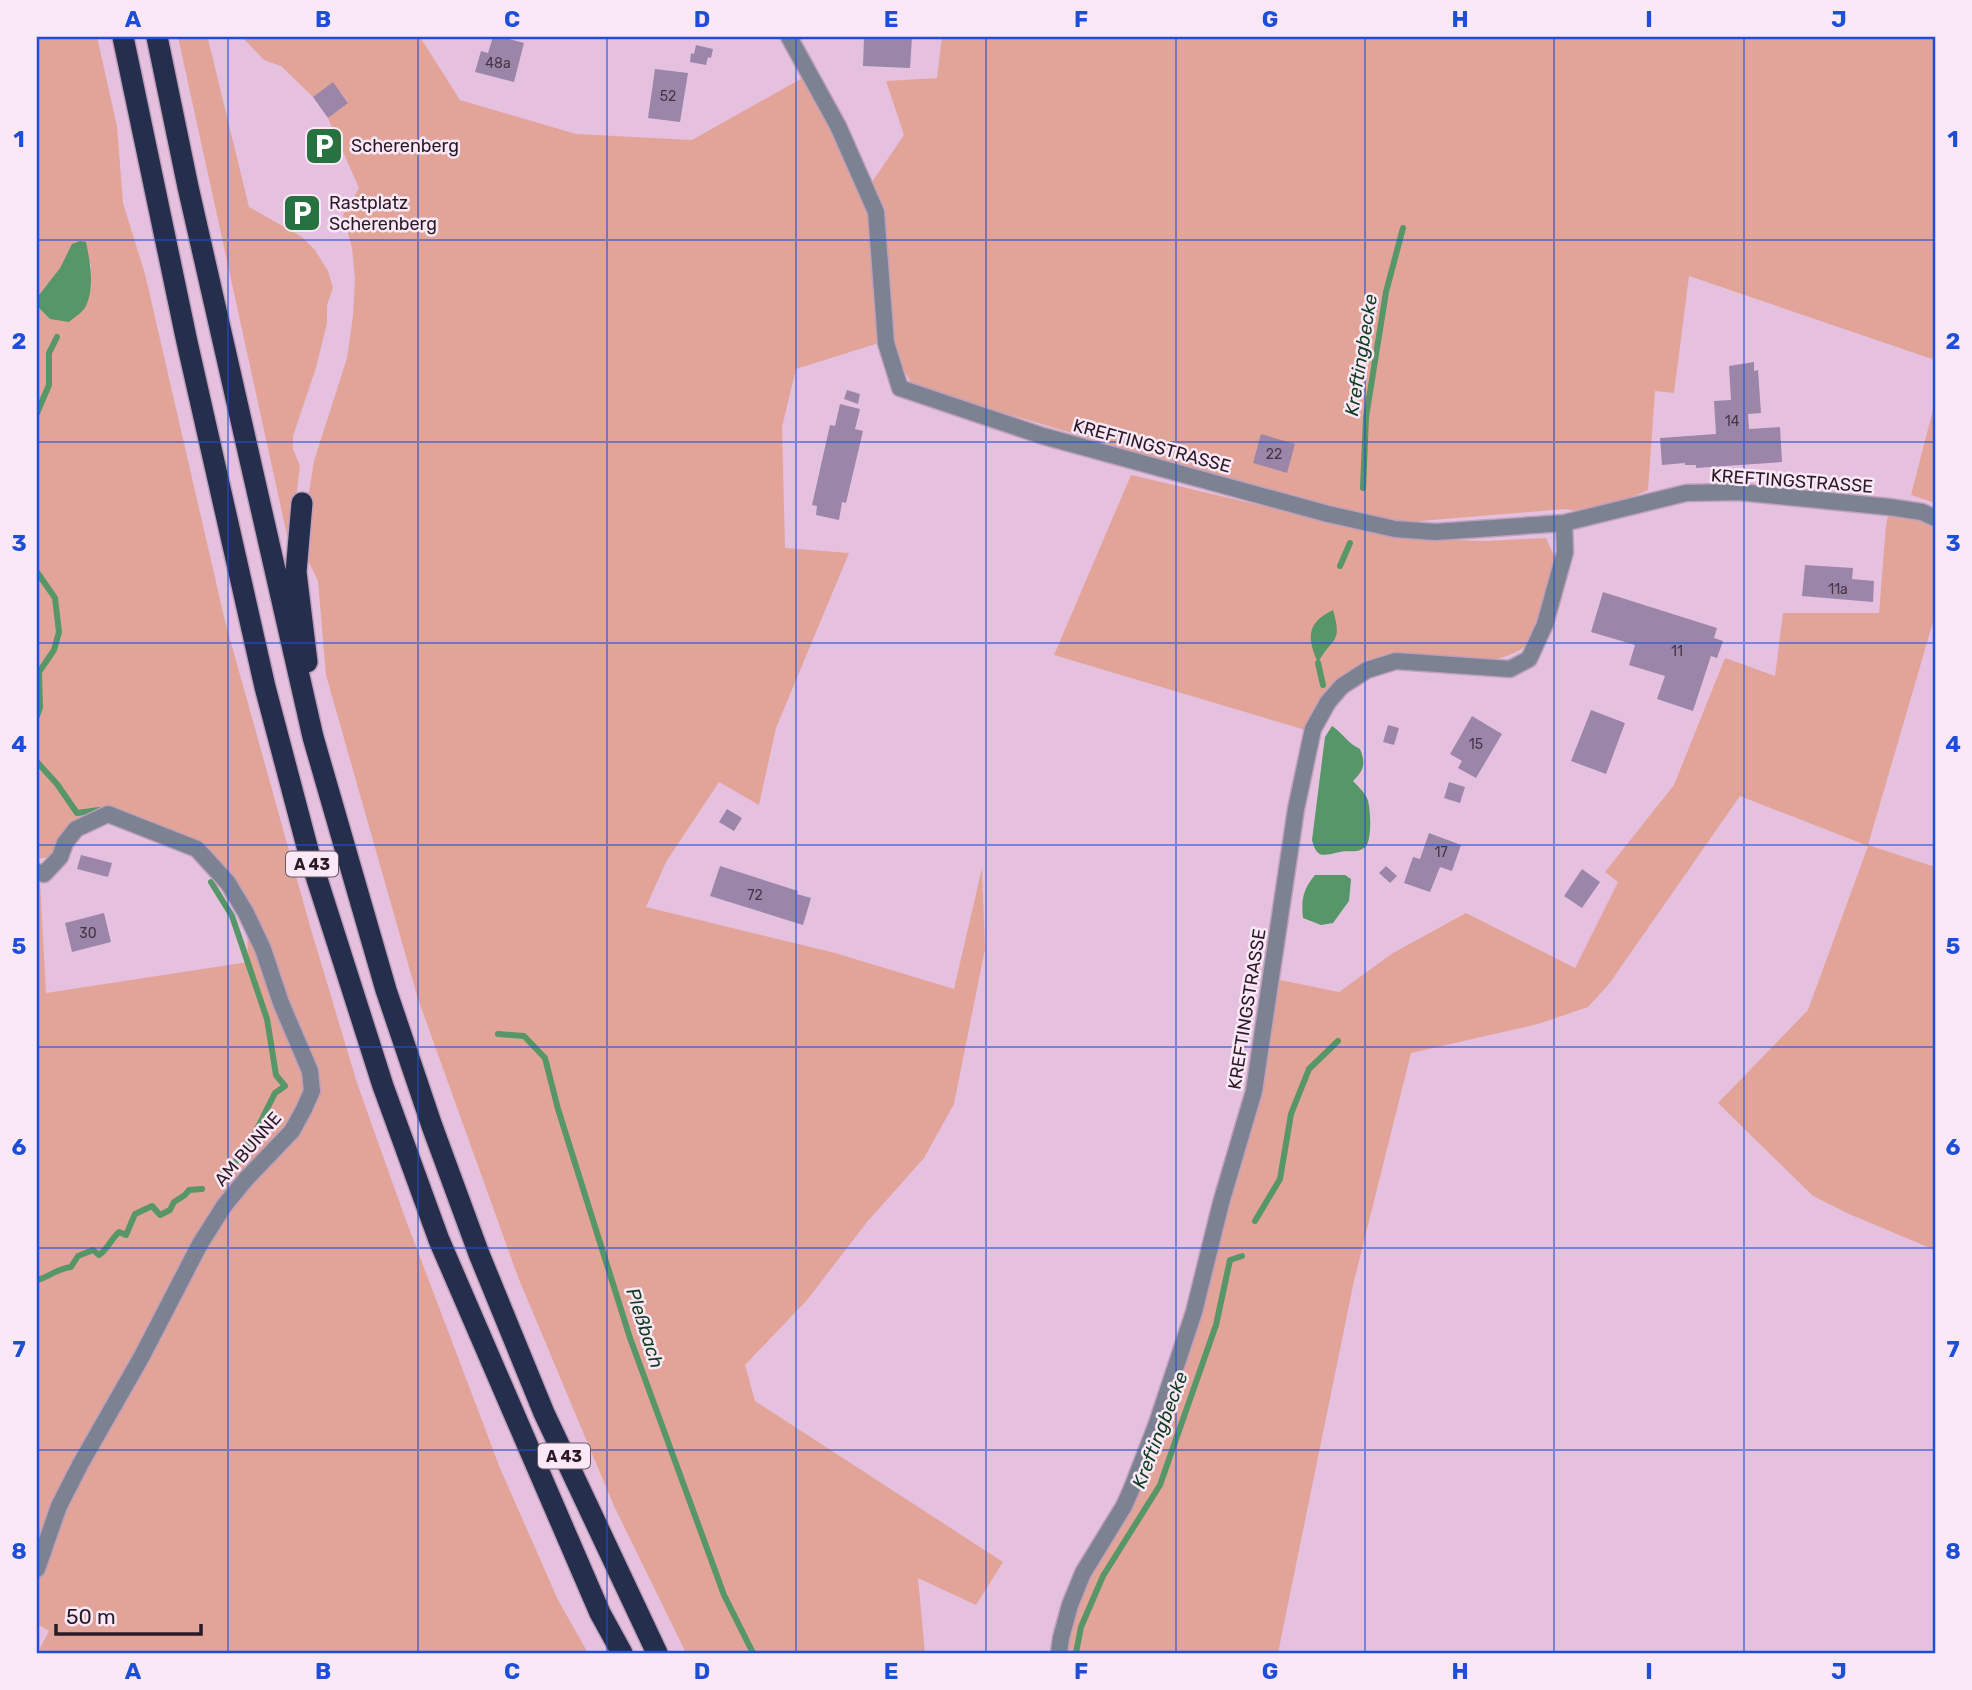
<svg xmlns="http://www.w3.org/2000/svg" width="1972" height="1690" font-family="Rubik,sans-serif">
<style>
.green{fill:#e2a498}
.water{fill:#579668}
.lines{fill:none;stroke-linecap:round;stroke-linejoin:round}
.stream{stroke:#579668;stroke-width:6}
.building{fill:#9b86aa}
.minor-casing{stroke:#bfa0ba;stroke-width:19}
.motorway-casing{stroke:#bfa0ba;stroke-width:24}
.minor{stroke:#7c8292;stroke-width:16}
.motorway{stroke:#262e4d;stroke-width:21}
.grid{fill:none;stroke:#1d4ed8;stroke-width:2;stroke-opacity:0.55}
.labels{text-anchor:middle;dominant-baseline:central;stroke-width:5;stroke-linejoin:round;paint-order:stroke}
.number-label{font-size:14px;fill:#453647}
.shield{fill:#fbe8f7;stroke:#675865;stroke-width:2}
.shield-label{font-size:16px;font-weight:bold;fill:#281b26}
.poi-label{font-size:18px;fill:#281b26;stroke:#fbe8f7;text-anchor:start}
.street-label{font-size:18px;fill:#281b26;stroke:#fbe8f7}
.water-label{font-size:19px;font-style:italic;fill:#0d3e1f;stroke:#fbe8f7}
.neatline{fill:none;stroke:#1d4ed8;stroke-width:2.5}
.grid-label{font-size:23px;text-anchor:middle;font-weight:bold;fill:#1d4ed8}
</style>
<rect width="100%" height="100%" fill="#e5c1df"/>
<path class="green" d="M 37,37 L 97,37 L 117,126 L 123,203 L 145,274 L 225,621 L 310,926 L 357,1083 L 404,1215 L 500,1468 L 558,1600 L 588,1653 L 41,1653 L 40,1648 L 49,1631 L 37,1624 L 37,880 L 40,881 L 46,993 L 248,962 L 247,924 L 219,885 L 201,845 L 108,811 L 58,856 L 37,859 L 37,306 L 50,319 L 85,307 L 91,288 L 91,264 L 72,245 L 60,268 L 39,295 L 37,305 Z
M 178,37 L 207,37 L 209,43 L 249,207 L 302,237 L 315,250 L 328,271 L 333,288 L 327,305 L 327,323 L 316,368 L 293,436 L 293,449 L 300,466 L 290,549 Z
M 242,37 L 420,37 L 460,100 L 576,134 L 692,140 L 804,77 L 870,212 L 882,342 L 796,369 L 782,427 L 785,548 L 849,553 L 776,728 L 759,805 L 719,782 L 666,862 L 646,907 L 835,953 L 954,989 L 982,868 L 985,949 L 954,1104 L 924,1158 L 867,1222 L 807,1300 L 745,1365 L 755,1401 L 1003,1562 L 976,1605 L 918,1578 L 925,1653 L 686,1653 L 614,1506 L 518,1277 L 418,999 L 326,675 L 318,581 L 307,558 L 306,511 L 314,461 L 347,358 L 353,316 L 355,279 L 352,248 L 343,215 L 359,188 L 328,118 L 348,102 L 333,83 L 313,97 L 281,66 L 264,60 Z
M 942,37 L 1935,37 L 1935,360 L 1689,276 L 1674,393 L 1655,391 L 1648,490 L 1592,514 L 1566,509 L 1397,523 L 1139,453 L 913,386 L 900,363 L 893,342 L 881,209 L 872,182 L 904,135 L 886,81 L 937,78 Z
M 1935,402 L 1935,503 L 1911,495 Z
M 1131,475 L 1344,525 L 1415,539 L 1486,541 L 1546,538 L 1555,558 C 1550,576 1536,637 1524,647 C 1515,654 1504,657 1493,660 L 1368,665 L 1309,731 L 1054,655 Z
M 1888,515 L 1922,518 L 1935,523 L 1935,615 L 1868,845 L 1935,867 L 1935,1250 L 1849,1214 L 1813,1196 L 1718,1103 L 1808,1010 L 1868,846 L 1740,796 L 1609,984 L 1588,1007 L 1538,1024 L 1411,1053 L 1354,1281 L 1278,1653 L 1063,1653 L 1064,1638 L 1088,1576 L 1130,1510 L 1262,1091 L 1280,980 L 1339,992 L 1393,953 L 1466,913 L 1575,968 L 1618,882 L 1605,872 L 1674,785 L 1725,658 L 1775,676 L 1783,613 L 1879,613 L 1886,526 Z"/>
<path class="water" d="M 80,241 L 86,242 C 90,262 95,286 86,306 C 83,312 75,317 69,322 L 50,319 L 37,306 L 39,295 L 60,268 L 72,244 Z
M 1333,610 C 1343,645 1332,636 1318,663 C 1307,638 1306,623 1333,610 Z
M 1332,726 C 1344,734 1347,743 1360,749 C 1366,763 1364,771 1353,781 C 1358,786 1364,792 1367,798 C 1371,807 1372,839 1366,846 C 1359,854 1349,850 1340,852 C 1324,855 1317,860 1312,840 L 1325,737 Z
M 1315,875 L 1345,875 L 1351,879 L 1349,901 L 1333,923 L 1321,925 L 1303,918 C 1301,900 1303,889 1315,875 Z"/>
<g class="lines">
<path class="stream" d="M 37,413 L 49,385 L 49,353 L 57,337
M 1363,488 L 1366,417 L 1386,292 L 1403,228
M 1340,566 L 1350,543
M 37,572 L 55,598 L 59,632 L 54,650 L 39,672 L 40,708 L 37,716
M 1318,663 L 1323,685
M 37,762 L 57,784 L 77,813 L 99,810 L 104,811
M 211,882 L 232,916 L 267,1019 L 276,1075 L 285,1086 L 275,1093 L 254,1135 L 234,1164 L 219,1176
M 498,1034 L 524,1036 L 545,1058 L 558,1109 L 630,1338 L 724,1595 L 753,1653
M 1255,1221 L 1280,1179 L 1291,1114 L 1309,1069 L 1338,1041
M 37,1280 C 51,1276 56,1269 71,1267 L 78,1256 L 93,1250 L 99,1255 C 108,1249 111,1239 119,1232 L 126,1235 L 135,1214 L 152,1206 L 160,1215 L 170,1210 L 174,1202 L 185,1195 L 189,1190 L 202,1189
M 1076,1653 L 1081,1627 L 1103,1576 L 1160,1485 L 1216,1325 L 1230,1260 L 1242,1256"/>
</g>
<path class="building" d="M 493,37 L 501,37 L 524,43 L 514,82 L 475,72 L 481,51 L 488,53 Z
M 864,37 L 912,37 L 910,68 L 863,66 Z
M 696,45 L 713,49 L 711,58 L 708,57 L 706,65 L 690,62 L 691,53 L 694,54 Z
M 655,69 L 688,73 L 680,122 L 648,118 Z
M 333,82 L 348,103 L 328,118 L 313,97 Z
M 1754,362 L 1754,371 L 1758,370 L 1761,413 L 1748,414 L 1749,429 L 1780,427 L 1782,462 L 1696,468 L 1696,465 L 1685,465 L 1685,463 L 1662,465 L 1660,438 L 1716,434 L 1714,401 L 1731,400 L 1729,366 Z
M 847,390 L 860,394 L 858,404 L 844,399 Z
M 840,404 L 860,409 L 855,429 L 863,431 L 846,503 L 842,502 L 839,520 L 816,515 L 817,506 L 812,505 L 830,425 L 835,426 Z
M 1261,434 L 1295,444 L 1287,473 L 1253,463 Z
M 1805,565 L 1853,568 L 1852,579 L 1874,581 L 1873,602 L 1802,596 Z
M 1603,592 L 1717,628 L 1714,638 L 1723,641 L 1717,658 L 1711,656 L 1693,711 L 1657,699 L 1665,676 L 1629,665 L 1635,645 L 1591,632 Z
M 1591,710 L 1625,723 L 1606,774 L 1571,761 Z
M 1472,716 L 1502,734 L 1476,778 L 1458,768 L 1462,761 L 1450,754 Z
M 1388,725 L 1399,728 L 1394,745 L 1383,742 Z
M 1449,782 L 1465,787 L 1460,803 L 1444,798 Z
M 727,809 L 742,818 L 734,831 L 719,822 Z
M 1429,833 L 1461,845 L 1452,871 L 1440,867 L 1430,892 L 1404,883 L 1413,857 L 1420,859 Z
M 81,855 L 112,863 L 108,877 L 77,869 Z
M 720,866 L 798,891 L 797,894 L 811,898 L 803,925 L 710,896 Z
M 1386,866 L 1397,876 L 1390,883 L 1379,873 Z
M 1582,869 L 1600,882 L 1582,908 L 1564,896 Z
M 104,913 L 111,942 L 72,952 L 65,923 Z"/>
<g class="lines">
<defs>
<path id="minor" d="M 789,37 L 838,126 L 876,212 L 886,343 L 900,388 L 1043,436 L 1328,514 L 1395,529 L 1435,532 L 1564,523 L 1686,493 L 1739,492 L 1889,507 L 1922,512 L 1935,518
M 37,872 L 44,874 L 60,857 L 65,843 L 76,829 L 108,814 L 197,849 L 228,883 L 246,913 L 263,949 L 281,1003 L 310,1071 L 312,1091 L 304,1109 L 292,1131 L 246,1179 L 224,1206 L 200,1244 L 142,1356 L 81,1463 L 59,1506 L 37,1569
M 1059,1653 L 1061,1638 L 1070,1605 L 1083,1573 L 1124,1506 L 1132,1488 L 1156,1426 L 1194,1312 L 1221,1203 L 1254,1091 L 1296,809 L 1313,729 L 1328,702 L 1342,686 L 1367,670 L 1396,661 L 1510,669 L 1529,659 L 1545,624 L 1565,552 L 1564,523"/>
<path id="motorway" d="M 123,37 L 187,342 L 265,687 L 309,854 L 383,1086 L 439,1240 L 600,1613 L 622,1653
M 157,37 L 188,187 L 313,737 L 386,990 L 432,1126 L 479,1254 L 544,1413 L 657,1653
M 302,503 L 296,572 L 307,662"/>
</defs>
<use href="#minor" class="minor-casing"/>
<use href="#motorway" class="motorway-casing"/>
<use href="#minor" class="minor"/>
<use href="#motorway" class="motorway"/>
</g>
<path class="grid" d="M 228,37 L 228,1653M 418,37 L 418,1653M 607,37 L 607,1653M 796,37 L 796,1653M 986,37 L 986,1653M 1176,37 L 1176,1653M 1365,37 L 1365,1653M 1554,37 L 1554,1653M 1744,37 L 1744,1653M 37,240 L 1935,240M 37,442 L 1935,442M 37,643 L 1935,643M 37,845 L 1935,845M 37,1047 L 1935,1047M 37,1248 L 1935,1248M 37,1450 L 1935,1450"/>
<defs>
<symbol id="parking-square" viewBox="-11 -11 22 22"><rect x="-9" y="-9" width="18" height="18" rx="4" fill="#277241" stroke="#fbe8f7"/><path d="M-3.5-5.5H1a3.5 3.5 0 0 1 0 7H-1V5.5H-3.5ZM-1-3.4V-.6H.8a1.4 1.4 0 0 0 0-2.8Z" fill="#fff"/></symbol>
</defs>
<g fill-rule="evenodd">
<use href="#parking-square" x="302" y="124" width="44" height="44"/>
<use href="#parking-square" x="280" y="191" width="44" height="44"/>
</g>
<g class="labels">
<g class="number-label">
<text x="498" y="63">48a</text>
<text x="668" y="96">52</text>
<text x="1732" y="421">14</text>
<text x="1274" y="454">22</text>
<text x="1838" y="589">11a</text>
<text x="1677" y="651">11</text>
<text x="1476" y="744">15</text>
<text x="1441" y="852">17</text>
<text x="755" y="895">72</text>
<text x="88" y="933">30</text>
</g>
<g class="shield">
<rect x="286" y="851.5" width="52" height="25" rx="5"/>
<rect x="538" y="1443.5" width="52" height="25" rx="5"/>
</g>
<g class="shield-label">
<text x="312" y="864">A 43</text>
<text x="564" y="1456">A 43</text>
</g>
<g class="poi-label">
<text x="351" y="146">Scherenberg</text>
<text x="329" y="203">Rastplatz<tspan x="329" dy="21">Scherenberg</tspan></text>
</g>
<g class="street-label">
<text transform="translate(1152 446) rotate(15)">KREFTINGSTRASSE</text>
<text transform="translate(1792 481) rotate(4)">KREFTINGSTRASSE</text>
<text transform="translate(1247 1009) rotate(-81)">KREFTINGSTRASSE</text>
<text transform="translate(248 1149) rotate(-49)">AM BUNNE</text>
</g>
<g class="water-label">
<text transform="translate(1361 355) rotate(-81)">Kreftingbecke</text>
<text transform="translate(645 1328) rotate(72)">Pleßbach</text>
<text transform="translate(1160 1430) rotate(-69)">Kreftingbecke</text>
</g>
</g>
<rect width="1972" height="1690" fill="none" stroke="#fbe8f7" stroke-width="77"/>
<path d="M56 1624v10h145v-10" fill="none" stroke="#281b26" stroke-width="3.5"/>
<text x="66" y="1624" font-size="21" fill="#281b26" stroke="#fbe8f7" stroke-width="5" paint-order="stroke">50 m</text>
<rect x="38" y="38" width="1896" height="1614" class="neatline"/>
<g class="grid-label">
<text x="133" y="27">A</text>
<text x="323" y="27">B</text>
<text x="512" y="27">C</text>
<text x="702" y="27">D</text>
<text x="891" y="27">E</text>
<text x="1081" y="27">F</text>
<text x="1270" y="27">G</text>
<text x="1460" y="27">H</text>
<text x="1649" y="27">I</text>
<text x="1839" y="27">J</text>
<text x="19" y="147">1</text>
<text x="1953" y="147">1</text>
<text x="19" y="349">2</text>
<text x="1953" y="349">2</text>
<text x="19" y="551">3</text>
<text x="1953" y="551">3</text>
<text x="19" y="752">4</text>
<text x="1953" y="752">4</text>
<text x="19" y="954">5</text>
<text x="1953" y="954">5</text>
<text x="19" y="1155">6</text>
<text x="1953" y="1155">6</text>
<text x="19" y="1357">7</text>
<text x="1953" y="1357">7</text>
<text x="19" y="1559">8</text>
<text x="1953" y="1559">8</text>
<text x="133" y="1679">A</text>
<text x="323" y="1679">B</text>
<text x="512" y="1679">C</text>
<text x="702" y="1679">D</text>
<text x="891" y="1679">E</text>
<text x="1081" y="1679">F</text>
<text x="1270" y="1679">G</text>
<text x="1460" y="1679">H</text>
<text x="1649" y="1679">I</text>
<text x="1839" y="1679">J</text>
</g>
</svg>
